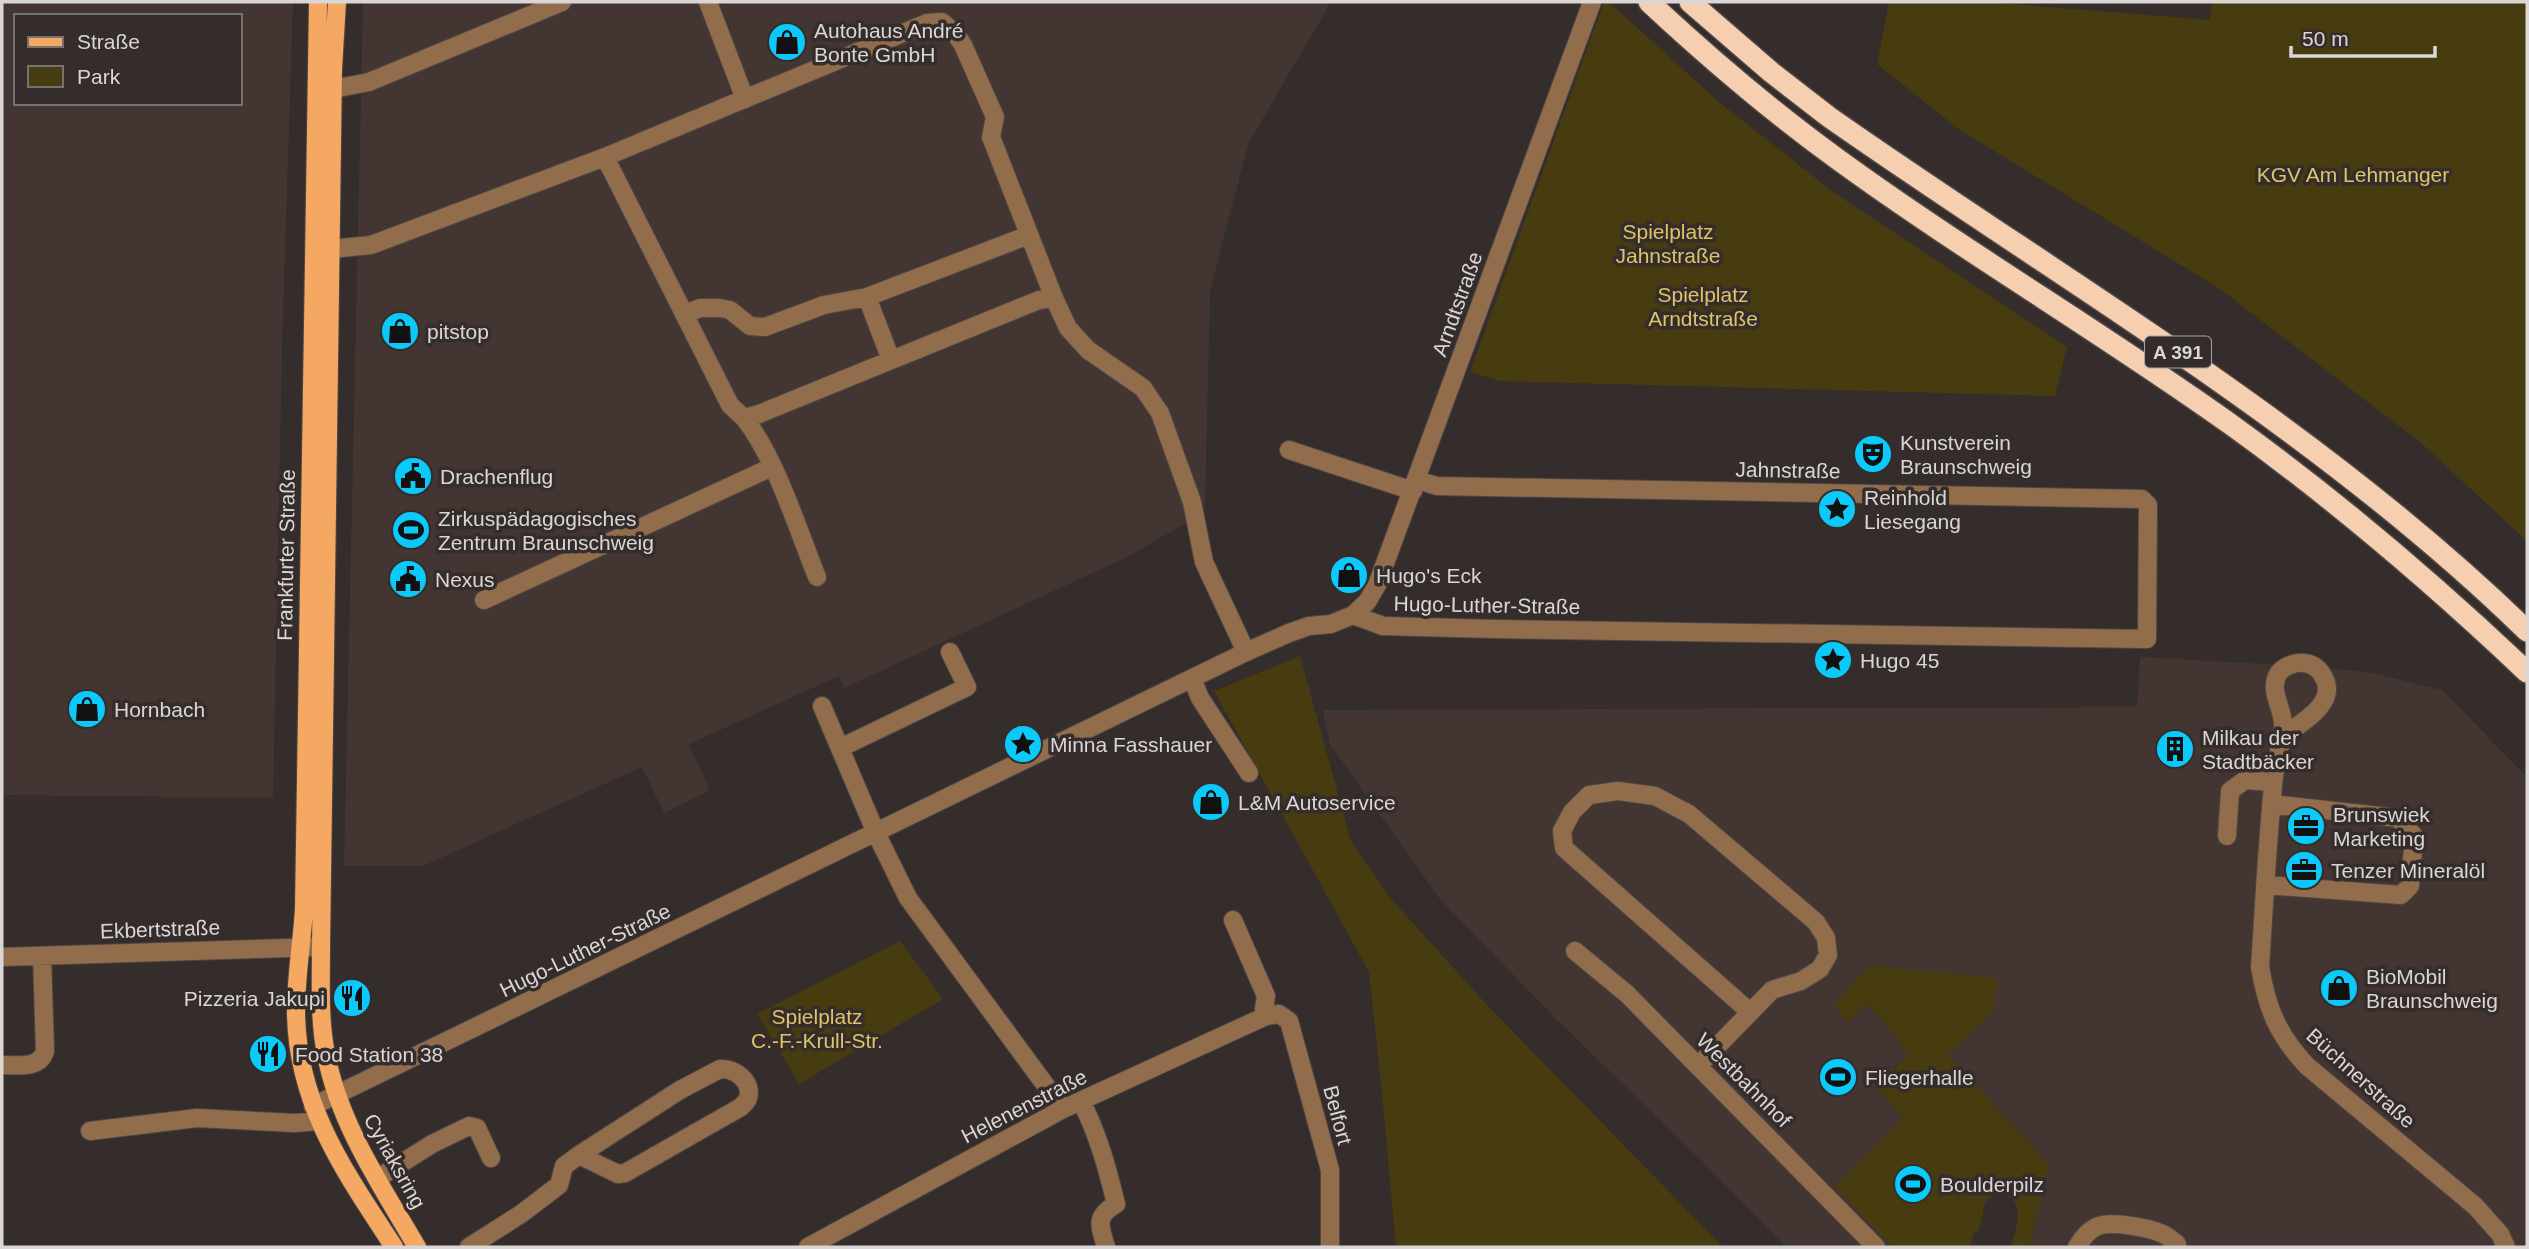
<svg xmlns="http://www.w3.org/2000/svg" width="2529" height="1249" font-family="Arial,sans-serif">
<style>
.built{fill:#433532;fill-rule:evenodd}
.green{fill:#473c0f}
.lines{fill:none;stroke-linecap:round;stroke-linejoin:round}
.minor-casing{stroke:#4f4847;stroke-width:20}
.major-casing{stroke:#4f4847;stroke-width:20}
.highway-casing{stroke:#4f4847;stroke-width:24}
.minor{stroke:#926d4c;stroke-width:18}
.major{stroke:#f5a862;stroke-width:18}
.highway{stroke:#f5cfb0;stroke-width:21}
.labels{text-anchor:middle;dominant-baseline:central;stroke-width:7;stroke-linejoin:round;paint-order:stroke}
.shield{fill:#342d2c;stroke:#a9a3a3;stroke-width:2}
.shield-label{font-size:19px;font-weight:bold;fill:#dbd6d6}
.poi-label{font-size:21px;fill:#dbd6d6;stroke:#342d2c;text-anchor:start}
.park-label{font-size:21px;fill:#ddc466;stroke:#342d2c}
.street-label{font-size:21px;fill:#dbd6d6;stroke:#342d2c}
</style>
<rect width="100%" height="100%" fill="#342d2c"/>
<path class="built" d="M 2,2 L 293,2 L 282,346 L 273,798 L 2,795 ZM 16,16 L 240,16 L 240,103 L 16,103 Z
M 363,2 L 1331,2 L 1248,144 L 1210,292 L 1205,508 L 1191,520 L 1127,557 L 844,688 L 839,676 L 689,744 L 710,790 L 664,813 L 642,767 L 423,866 L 344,866 Z
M 2140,657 L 2301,666 L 2368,672 L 2442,690 L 2527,777 L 2527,1247 L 2030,1247 L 2049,1164 L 1948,1054 L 1994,1011 L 1865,1004 L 1894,1033 L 1908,1056 L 1893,1068 L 1904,1118 L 1834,1187 L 1892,1247 L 1786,1247 L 1701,1160 L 1555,1018 L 1439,898 L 1330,744 L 1323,710 L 2137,707 Z"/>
<path class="green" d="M 1604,2 L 1609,2 L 1720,103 L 1836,194 L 2067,347 L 2055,396 L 1500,381 L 1470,372 Z
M 1889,2 L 1987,2 L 2210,20 L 2212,2 L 2527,2 L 2527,541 L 2420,442 L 2220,289 L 1957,128 L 1877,64 Z
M 1300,656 L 1351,841 L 1392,900 L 1488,1006 L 1723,1247 L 1396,1247 L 1382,1093 L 1369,972 L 1214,691 Z
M 900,941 L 943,999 L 799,1084 L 757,1014 Z
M 1871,965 L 1997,978 L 1994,1011 L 1948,1054 L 2049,1164 L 2030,1247 L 2011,1247 C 2017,1225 2029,1197 1995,1192 L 1985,1203 L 1979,1231 L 1974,1233 L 1970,1247 L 1892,1247 L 1834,1187 L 1903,1118 L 1874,1086 L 1908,1056 L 1894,1033 L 1866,1004 L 1847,1023 L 1834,1004 Z"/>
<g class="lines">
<defs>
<path id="minor" d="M 708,2 L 745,99
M 333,89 L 369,82 L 562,2
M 605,157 L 730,405 L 744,418 L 759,414 L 1039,300 L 1054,298
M 331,249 L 371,245 L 605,157 L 927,23 L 942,22 L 955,33 L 963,45 L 995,117 L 991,137 L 1054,298 L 1068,328 L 1088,350 L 1143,388 L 1160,413 L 1192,502 L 1204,562 L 1246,652
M 684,314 L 700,308 L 720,308 L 730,310 L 750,326 L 765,327 L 824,305 L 867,297
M 891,360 L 867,297 L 1029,235
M 744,418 C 775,456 798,530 817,577
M 1289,450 L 1413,491
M 484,600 L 772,467
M 1353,615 L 1383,626 L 1494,629 L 2147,639 L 2148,505 L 2142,499 L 1437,486 L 1417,480
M 1192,678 L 1200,698 L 1249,773
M 822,706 L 876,833 L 908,898 L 1063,1109
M 2282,737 C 2299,724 2338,704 2324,678 C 2320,669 2313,664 2304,663 C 2294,662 2281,667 2277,676 C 2269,693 2285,711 2283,728 C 2281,748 2274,766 2273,786 C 2267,846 2264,907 2260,967 C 2267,1009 2278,1035 2307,1066 L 2475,1206 L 2500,1234 L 2506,1247
M 840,748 L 967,687 L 950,652
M 2227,836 L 2230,791 L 2245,780 L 2273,782
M 2266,885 L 2401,895 L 2410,886 L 2414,836 L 2398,818 L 2271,804
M 1233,920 L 1266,996 L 1264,1009 L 1266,1016
M 1575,951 L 1627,994 L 1876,1247
M 2,957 L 321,947
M 2,1065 C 18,1065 40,1069 45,1051 L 42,956
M 1698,1066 L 1772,990 L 1801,981 L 1820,969 L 1828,955 L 1826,938 L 1816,922 L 1689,814 L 1655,796 L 1618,791 L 1589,795 L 1572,812 L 1562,831 L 1564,848 L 1750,1012
M 1081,1101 C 1098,1134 1107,1167 1116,1204 C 1094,1217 1100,1226 1106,1247
M 313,1106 L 1246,652 L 1289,633 L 1309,626 L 1331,624 L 1353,615 L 1367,602 L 1377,585 L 1592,2
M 90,1131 L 197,1118 L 294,1123 L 319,1121
M 378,1178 L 432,1144 L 469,1126 L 477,1128 L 491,1158
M 469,1247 L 521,1214 L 559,1185 L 564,1166 L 579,1155 L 680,1090 L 720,1069 C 734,1068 753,1081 748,1098 C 747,1102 743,1104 741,1107 L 625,1173 L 618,1174 L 579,1155
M 808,1247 L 1063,1109 L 1266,1016 L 1279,1014 L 1289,1021 L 1330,1170 L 1330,1247
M 2077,1247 C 2081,1240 2088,1231 2096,1227 C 2109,1220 2150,1228 2163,1234 C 2168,1236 2173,1241 2177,1244"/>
<path id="major" d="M 318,2 L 304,909 C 302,942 296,976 296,1010 C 296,1104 345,1172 394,1247
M 337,2 L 333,69 L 321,947 C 321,983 319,1019 326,1054 C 339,1124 382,1187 417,1247"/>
<path id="highway" d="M 1649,2 C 1708,57 1770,110 1836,158 C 1965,252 2103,333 2233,426 C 2337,501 2434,584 2527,672
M 1690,2 L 1771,72 L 1829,117 C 2066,283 2319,428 2527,631"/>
</defs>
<use href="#minor" class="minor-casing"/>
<use href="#major" class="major-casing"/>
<use href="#highway" class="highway-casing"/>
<use href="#minor" class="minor"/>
<use href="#major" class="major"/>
<use href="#highway" class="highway"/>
</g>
<defs>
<symbol id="shop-disc" viewBox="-11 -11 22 22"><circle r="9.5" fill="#0bcafa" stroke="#342d2c"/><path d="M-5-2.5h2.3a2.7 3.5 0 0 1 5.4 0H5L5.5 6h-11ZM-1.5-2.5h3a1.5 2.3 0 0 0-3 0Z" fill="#111"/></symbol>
<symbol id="theatre-disc" viewBox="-11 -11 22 22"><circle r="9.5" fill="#0bcafa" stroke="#342d2c"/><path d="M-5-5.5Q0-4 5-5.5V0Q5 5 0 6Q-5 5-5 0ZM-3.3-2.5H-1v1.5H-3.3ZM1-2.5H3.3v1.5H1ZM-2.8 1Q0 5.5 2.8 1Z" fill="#111"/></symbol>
<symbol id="civic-disc" viewBox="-11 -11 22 22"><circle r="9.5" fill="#0bcafa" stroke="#342d2c"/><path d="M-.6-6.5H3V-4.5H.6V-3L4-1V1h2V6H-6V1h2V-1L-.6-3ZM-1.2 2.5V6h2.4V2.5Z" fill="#111"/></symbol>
<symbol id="sight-disc" viewBox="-11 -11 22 22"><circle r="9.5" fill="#0bcafa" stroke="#342d2c"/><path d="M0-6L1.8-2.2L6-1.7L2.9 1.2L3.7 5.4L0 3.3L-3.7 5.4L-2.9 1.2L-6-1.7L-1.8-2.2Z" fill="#111"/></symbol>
<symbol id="stadium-disc" viewBox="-11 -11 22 22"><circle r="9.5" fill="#0bcafa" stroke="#342d2c"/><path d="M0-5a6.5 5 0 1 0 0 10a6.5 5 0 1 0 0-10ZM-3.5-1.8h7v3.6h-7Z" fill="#111"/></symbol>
<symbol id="building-disc" viewBox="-11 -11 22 22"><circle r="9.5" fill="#0bcafa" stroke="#342d2c"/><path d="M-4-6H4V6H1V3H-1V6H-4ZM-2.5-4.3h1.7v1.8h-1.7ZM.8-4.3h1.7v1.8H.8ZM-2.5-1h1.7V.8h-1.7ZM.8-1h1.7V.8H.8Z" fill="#111"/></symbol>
<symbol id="office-disc" viewBox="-11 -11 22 22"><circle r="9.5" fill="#0bcafa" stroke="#342d2c"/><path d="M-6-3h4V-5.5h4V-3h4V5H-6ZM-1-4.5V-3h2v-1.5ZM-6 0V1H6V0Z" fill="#111"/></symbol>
<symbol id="restaurant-disc" viewBox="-11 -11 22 22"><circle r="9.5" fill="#0bcafa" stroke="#342d2c"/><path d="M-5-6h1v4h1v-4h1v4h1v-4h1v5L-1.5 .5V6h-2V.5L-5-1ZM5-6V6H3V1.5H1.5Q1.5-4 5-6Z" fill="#111"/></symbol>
</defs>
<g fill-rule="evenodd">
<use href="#shop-disc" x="765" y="20" width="44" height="44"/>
<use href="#shop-disc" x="378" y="309" width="44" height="44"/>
<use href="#theatre-disc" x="1851" y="432" width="44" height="44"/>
<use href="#civic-disc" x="391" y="454" width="44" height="44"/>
<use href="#sight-disc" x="1815" y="487" width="44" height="44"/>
<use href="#stadium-disc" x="389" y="508" width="44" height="44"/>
<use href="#shop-disc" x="1327" y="553" width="44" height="44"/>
<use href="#civic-disc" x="386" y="557" width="44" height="44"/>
<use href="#sight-disc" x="1811" y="638" width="44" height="44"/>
<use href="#shop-disc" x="65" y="687" width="44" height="44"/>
<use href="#sight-disc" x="1001" y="722" width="44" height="44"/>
<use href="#building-disc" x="2153" y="727" width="44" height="44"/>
<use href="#shop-disc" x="1189" y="780" width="44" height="44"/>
<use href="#office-disc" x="2284" y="804" width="44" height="44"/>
<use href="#office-disc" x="2282" y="848" width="44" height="44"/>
<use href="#shop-disc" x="2317" y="966" width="44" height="44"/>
<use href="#restaurant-disc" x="330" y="976" width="44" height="44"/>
<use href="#restaurant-disc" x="246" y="1032" width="44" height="44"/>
<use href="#stadium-disc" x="1816" y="1055" width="44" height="44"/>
<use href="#stadium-disc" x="1891" y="1162" width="44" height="44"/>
</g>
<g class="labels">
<rect class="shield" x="2145" y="336.5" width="66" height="31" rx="5"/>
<g class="shield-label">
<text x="2178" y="352">A 391</text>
</g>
<g class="poi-label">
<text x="814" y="30">Autohaus André<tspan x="814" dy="24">Bonte GmbH</tspan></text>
<text x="427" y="331">pitstop</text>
<text x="1900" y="442">Kunstverein<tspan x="1900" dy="24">Braunschweig</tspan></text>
<text x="440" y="476">Drachenflug</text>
<text x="1864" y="497">Reinhold<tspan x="1864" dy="24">Liesegang</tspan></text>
<text x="438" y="518">Zirkuspädagogisches<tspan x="438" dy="24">Zentrum Braunschweig</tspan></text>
<text x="1376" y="575">Hugo's Eck</text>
<text x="435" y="579">Nexus</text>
<text x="1860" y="660">Hugo 45</text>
<text x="114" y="709">Hornbach</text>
<text x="2202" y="737">Milkau der<tspan x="2202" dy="24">Stadtbäcker</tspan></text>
<text x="1050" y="744">Minna Fasshauer</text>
<text x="1238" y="802">L&amp;M Autoservice</text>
<text x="2333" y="814">Brunswiek<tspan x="2333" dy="24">Marketing</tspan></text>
<text x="2331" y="870">Tenzer Mineralöl</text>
<text x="2366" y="976">BioMobil<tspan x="2366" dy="24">Braunschweig</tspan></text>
<text x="325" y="998" text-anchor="end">Pizzeria Jakupi</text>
<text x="295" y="1054">Food Station 38</text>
<text x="1865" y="1077">Fliegerhalle</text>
<text x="1940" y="1184">Boulderpilz</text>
</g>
<g class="park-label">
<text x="2353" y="174">KGV Am Lehmanger</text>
<text x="1668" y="231">Spielplatz<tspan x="1668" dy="24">Jahnstraße</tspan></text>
<text x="1703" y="294">Spielplatz<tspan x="1703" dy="24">Arndtstraße</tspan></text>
<text x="817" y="1016">Spielplatz<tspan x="817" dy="24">C.-F.-Krull-Str.</tspan></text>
</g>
<g class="street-label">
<text transform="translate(1457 304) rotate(-70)">Arndtstraße</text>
<text transform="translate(1788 470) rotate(1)">Jahnstraße</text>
<text transform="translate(286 555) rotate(-89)">Frankfurter Straße</text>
<text transform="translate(1487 605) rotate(1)">Hugo-Luther-Straße</text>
<text transform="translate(160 929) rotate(-2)">Ekbertstraße</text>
<text transform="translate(585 950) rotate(-26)">Hugo-Luther-Straße</text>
<text transform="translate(2361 1078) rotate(42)">Büchnerstraße</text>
<text transform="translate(1744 1080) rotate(45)">Westbahnhof</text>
<text transform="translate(1024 1106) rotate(-27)">Helenenstraße</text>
<text transform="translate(1338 1115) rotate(75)">Belfort</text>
<text transform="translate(395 1161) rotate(61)">Cyriaksring</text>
</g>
</g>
<rect width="2529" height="1249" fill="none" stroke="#dbd6d6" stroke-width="7"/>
<rect x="14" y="14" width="228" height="91" fill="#342d2c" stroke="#777170" stroke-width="2"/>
<rect x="28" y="37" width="35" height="10" fill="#f5a862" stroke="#777170" stroke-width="2"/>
<text x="77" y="49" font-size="21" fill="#dbd6d6">Straße</text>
<rect x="28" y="66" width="35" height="21" fill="#473c0f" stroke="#777170" stroke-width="2"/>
<text x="77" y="84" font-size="21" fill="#dbd6d6">Park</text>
<path d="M2291 46v10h144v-10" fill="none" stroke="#dbd6d6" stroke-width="3.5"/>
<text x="2302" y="46" font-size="21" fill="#dbd6d6" stroke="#342d2c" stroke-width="5" paint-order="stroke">50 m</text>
</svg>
